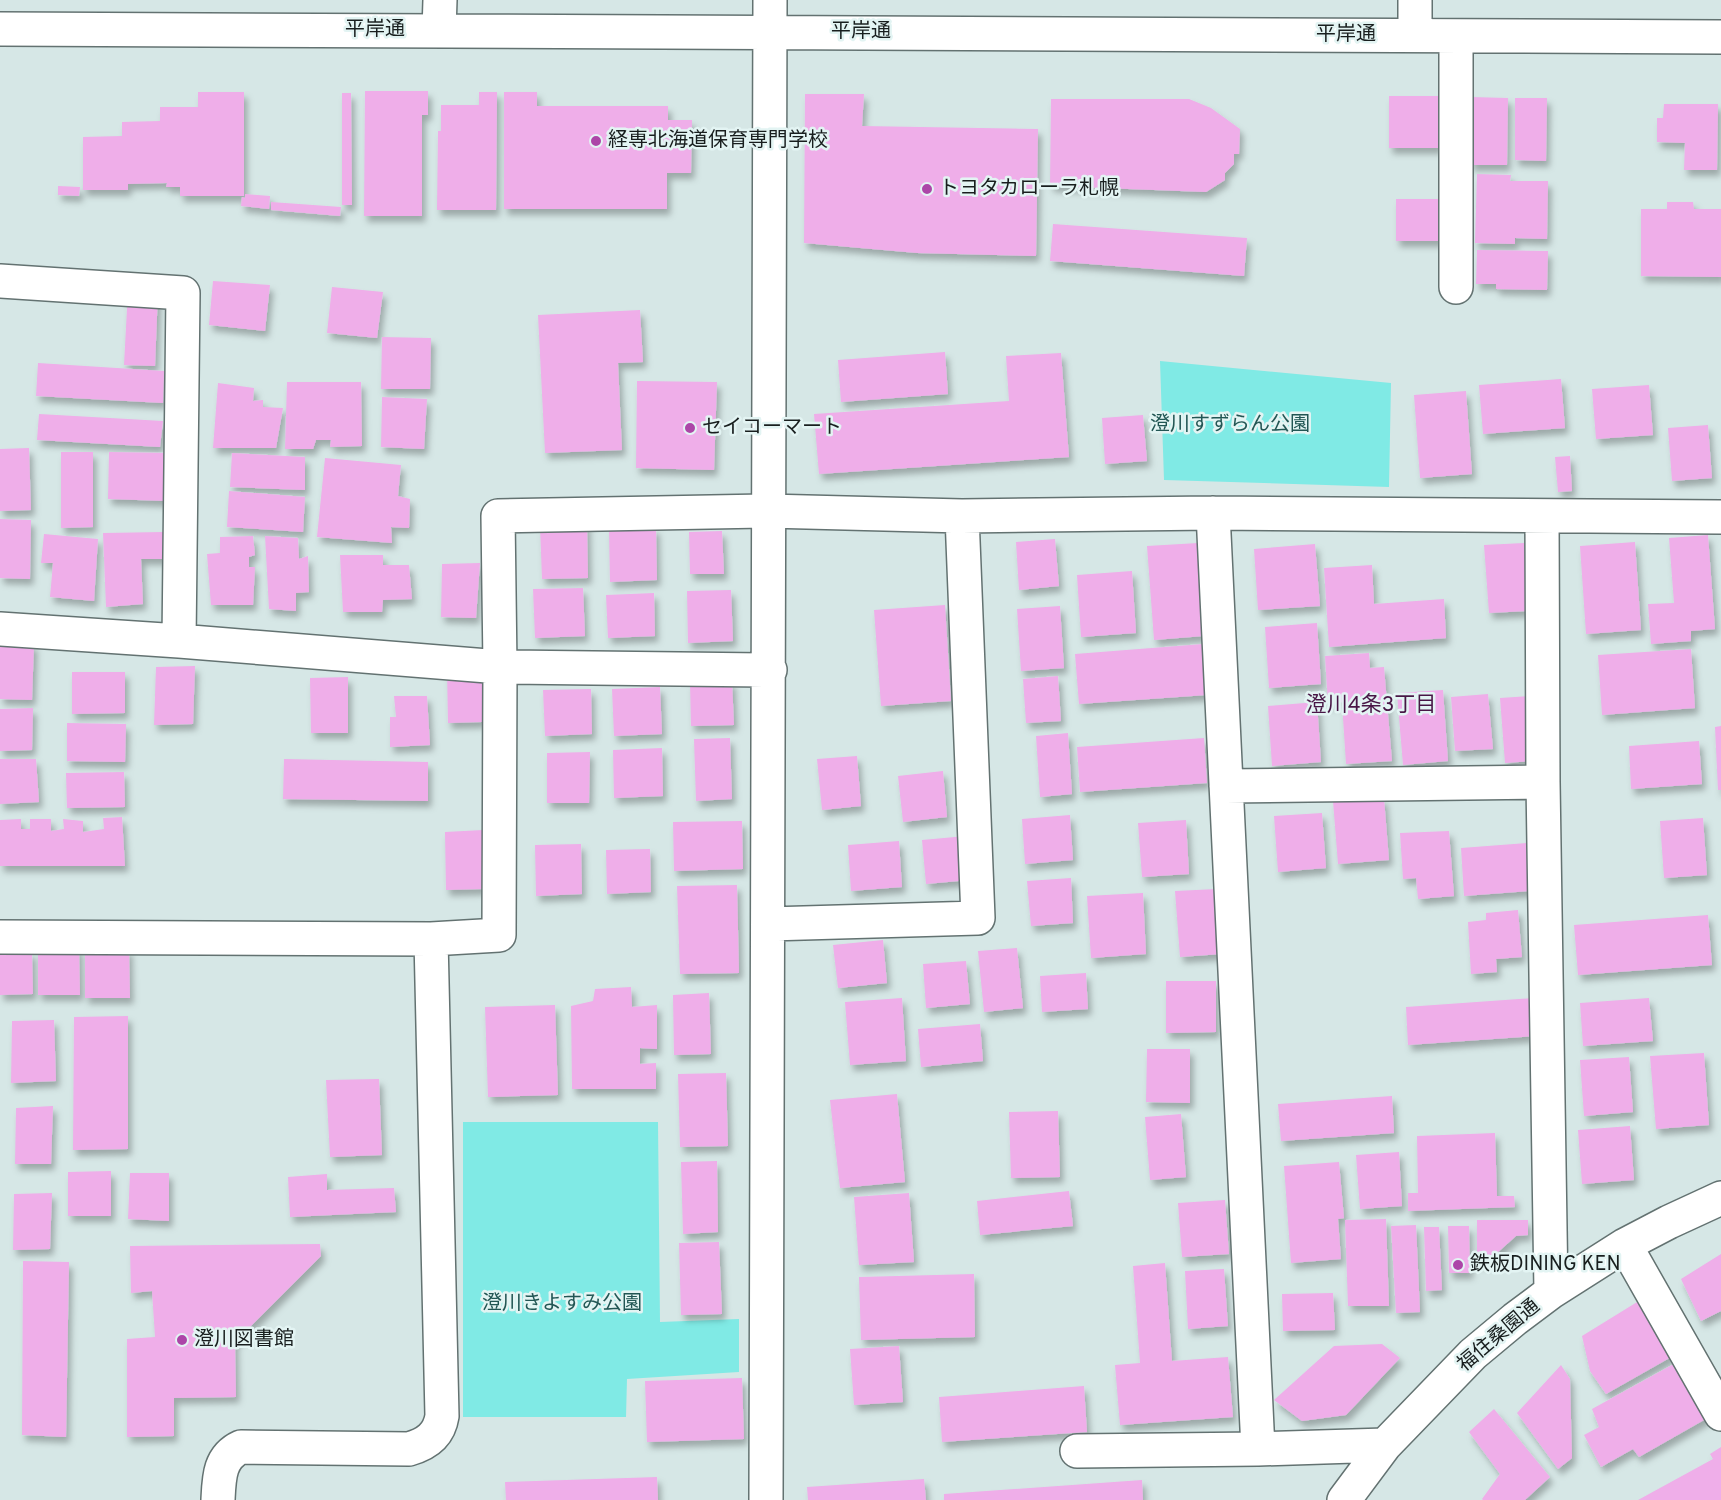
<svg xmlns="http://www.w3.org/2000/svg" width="1721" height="1500" font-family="Overpass,'Noto Sans JP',sans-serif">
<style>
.green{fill:#80eae5}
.building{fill:#efaee9;filter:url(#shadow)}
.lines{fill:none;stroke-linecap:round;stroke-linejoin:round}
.minor-casing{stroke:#637271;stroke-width:36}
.minor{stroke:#fff;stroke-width:33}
.poi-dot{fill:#ac45a8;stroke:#e3f4f3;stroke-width:2}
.labels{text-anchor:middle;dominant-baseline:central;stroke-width:5;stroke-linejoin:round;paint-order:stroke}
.street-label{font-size:20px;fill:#181e1e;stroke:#e3f4f3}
.poi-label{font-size:20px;fill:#181e1e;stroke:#e3f4f3;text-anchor:start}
.park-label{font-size:20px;fill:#225654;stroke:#e3f4f3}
.neighbourhood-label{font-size:21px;fill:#481646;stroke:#e3f4f3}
</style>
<defs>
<filter id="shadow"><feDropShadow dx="3.5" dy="6" stdDeviation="3" flood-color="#0004"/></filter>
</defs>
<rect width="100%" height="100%" fill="#d6e7e6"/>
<path class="green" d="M 1160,361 L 1391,383 L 1389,487 L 1164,480 Z
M 463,1122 L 658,1122 L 660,1322 L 739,1319 L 739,1372 L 627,1379 L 626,1417 L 463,1417 Z"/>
<path class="building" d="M 365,91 L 428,91 L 428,115 L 422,115 L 422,216 L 364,216 Z
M 198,92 L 244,92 L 244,196 L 180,196 L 180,187 L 166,187 L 167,183 L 128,184 L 128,190 L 83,190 L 83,137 L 122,136 L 122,122 L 160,121 L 160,107 L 198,107 Z
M 479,92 L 497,92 L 496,210 L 437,210 L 438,131 L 441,131 L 441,105 L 479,105 Z
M 504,92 L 537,92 L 537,106 L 668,106 L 668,120 L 692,120 L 691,173 L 667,173 L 667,209 L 504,209 Z
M 342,93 L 351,93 L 352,205 L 342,205 Z
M 805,94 L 864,94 L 862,126 L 1038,129 L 1036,256 L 917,253 L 804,243 Z
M 1389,96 L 1439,96 L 1439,148 L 1389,148 Z
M 1471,97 L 1508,98 L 1507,165 L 1470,165 Z
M 1515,98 L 1547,98 L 1546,161 L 1515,160 Z
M 1051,99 L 1189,99 L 1211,108 L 1240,129 L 1239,154 L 1234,154 L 1234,164 L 1225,173 L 1225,180 L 1206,192 L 1050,186 Z
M 1664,104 L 1718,104 L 1717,170 L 1684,170 L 1685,143 L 1657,142 L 1657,118 L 1663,118 Z
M 1477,174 L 1511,175 L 1510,181 L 1548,181 L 1547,239 L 1515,238 L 1515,244 L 1475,243 Z
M 58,186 L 80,187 L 79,196 L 58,195 Z
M 245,194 L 270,196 L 269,209 L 241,206 L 242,197 L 245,198 Z
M 1396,199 L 1440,199 L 1440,241 L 1396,241 Z
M 271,202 L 341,207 L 340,216 L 271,210 Z
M 1667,202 L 1693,202 L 1694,209 L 1721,209 L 1721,277 L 1641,276 L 1641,209 L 1667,209 Z
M 1053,224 L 1247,238 L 1244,276 L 1050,261 Z
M 1477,250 L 1548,251 L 1547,290 L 1496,289 L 1496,284 L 1476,284 Z
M 213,281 L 270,285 L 265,331 L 209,325 Z
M 332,287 L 383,292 L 377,338 L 327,333 Z
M 128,290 L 158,292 L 155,366 L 124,365 Z
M 640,310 L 643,362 L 618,363 L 622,450 L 545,453 L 538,315 Z
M 382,337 L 431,338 L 430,389 L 381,389 Z
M 945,352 L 948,394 L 841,402 L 838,360 Z
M 1061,353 L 1069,457 L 819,474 L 814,414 L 1009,401 L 1006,356 Z
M 38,363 L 164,371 L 163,403 L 36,396 Z
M 1561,379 L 1565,428 L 1483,434 L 1479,385 Z
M 637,381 L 717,382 L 714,470 L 636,468 Z
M 287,382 L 361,382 L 362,446 L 330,447 L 331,440 L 316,440 L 313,449 L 285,449 Z
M 218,383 L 254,388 L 253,401 L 263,400 L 263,407 L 283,408 L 276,448 L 213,448 Z
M 1649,385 L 1653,435 L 1596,439 L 1592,389 Z
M 1466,391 L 1472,474 L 1420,478 L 1414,395 Z
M 382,397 L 427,399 L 424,449 L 381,447 Z
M 39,414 L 163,421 L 160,447 L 37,440 Z
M 1143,415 L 1147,461 L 1105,464 L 1102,418 Z
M 1708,425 L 1712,478 L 1672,481 L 1668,428 Z
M 29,448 L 31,510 L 0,511 L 0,449 Z
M 61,452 L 93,452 L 93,527 L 61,528 Z
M 109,452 L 168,453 L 166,501 L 108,499 Z
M 232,453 L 305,457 L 305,490 L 230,487 Z
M 1570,456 L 1572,491 L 1558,492 L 1555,457 Z
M 325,458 L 401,465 L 398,496 L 410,499 L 409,528 L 391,527 L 392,543 L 317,537 Z
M 229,491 L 305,497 L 303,532 L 227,527 Z
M 0,519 L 31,520 L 30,579 L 0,578 Z
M 587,523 L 588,578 L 542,579 L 540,525 Z
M 656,528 L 657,580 L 610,582 L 609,529 Z
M 722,531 L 724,574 L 690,574 L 689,532 Z
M 164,532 L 166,559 L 141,559 L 143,604 L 106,607 L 103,533 Z
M 44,534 L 98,539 L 94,601 L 50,597 L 53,563 L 41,563 Z
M 1708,535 L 1715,629 L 1691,631 L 1691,641 L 1651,644 L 1648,604 L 1674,603 L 1669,538 Z
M 253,536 L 255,555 L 249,557 L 249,567 L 255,567 L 253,605 L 211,605 L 207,554 L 220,553 L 220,537 Z
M 265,536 L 298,538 L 299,559 L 308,556 L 309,592 L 296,593 L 296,611 L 269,609 Z
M 1055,539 L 1059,586 L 1019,590 L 1016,542 Z
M 1635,542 L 1641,630 L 1586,634 L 1580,546 Z
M 1198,543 L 1204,636 L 1154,640 L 1147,546 Z
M 1524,543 L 1528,611 L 1489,613 L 1484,545 Z
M 1315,544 L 1320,606 L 1258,610 L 1254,549 Z
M 340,555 L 383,555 L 383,565 L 409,565 L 412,599 L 383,600 L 382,612 L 343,612 Z
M 480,563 L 476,618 L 441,617 L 442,564 Z
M 1372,565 L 1374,604 L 1444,599 L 1446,638 L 1329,647 L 1324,568 Z
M 1132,571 L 1136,633 L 1081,637 L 1077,575 Z
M 583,588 L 585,636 L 535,638 L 533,589 Z
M 731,590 L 733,641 L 688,643 L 687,591 Z
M 654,593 L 655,636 L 608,638 L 606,595 Z
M 945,605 L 951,701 L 881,706 L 874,610 Z
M 1060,606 L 1064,668 L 1021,671 L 1017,609 Z
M 1317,623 L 1321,684 L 1269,688 L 1265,627 Z
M 0,643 L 34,644 L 32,700 L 0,699 Z
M 1203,644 L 1207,695 L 1079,704 L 1075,654 Z
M 1691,649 L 1695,708 L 1602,715 L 1598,655 Z
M 1369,653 L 1370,668 L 1384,667 L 1392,761 L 1346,764 L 1342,702 L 1328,704 L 1325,656 Z
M 195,666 L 193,724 L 154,725 L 156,667 Z
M 447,669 L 482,670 L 482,722 L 448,723 Z
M 72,672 L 125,672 L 125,713 L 72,714 Z
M 1058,676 L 1061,721 L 1026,723 L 1023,679 Z
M 348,677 L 348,733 L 311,733 L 310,678 Z
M 732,681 L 734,725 L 691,726 L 690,682 Z
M 660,687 L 662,734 L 614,736 L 612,689 Z
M 591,689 L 592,734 L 545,736 L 543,690 Z
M 1443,690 L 1448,761 L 1403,765 L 1397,693 Z
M 1488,694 L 1493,749 L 1455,751 L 1451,697 Z
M 394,696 L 427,696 L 430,745 L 390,747 L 390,717 L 396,717 Z
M 1530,696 L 1534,761 L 1505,763 L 1500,698 Z
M 1317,702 L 1321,762 L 1272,766 L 1268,706 Z
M 33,708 L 32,750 L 0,751 L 0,709 Z
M 67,723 L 126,724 L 125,762 L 67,761 Z
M 1721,726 L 1721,790 L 1718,790 L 1715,727 Z
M 1068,733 L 1072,794 L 1040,797 L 1036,736 Z
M 730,738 L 732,799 L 696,801 L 694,739 Z
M 1204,738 L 1207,783 L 1080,792 L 1077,747 Z
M 1699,741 L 1702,784 L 1631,789 L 1629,746 Z
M 662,748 L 663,796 L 614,798 L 613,750 Z
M 590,752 L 589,803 L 547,803 L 547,753 Z
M 857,756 L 861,806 L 822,810 L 817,759 Z
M 0,759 L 36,759 L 39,802 L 0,804 Z
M 284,759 L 428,762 L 428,801 L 283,799 Z
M 943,771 L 947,817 L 903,822 L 898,776 Z
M 124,772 L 125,807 L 67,808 L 66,773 Z
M 1384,798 L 1389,860 L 1338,864 L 1333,801 Z
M 1322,813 L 1326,868 L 1278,872 L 1274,816 Z
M 1070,815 L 1073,860 L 1025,864 L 1022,819 Z
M 122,817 L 125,866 L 0,866 L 0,820 L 21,819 L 21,829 L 30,829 L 30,819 L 51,819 L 51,831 L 64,829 L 63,819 L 83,821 L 83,832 L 104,829 L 103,818 Z
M 1703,818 L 1707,875 L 1664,878 L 1660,821 Z
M 1186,820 L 1189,874 L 1142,877 L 1138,823 Z
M 742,821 L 743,869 L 674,871 L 673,822 Z
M 483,830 L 483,889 L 446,890 L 445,832 Z
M 1449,831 L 1454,896 L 1418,899 L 1416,878 L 1403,879 L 1400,833 Z
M 966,836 L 970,880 L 926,884 L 922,840 Z
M 899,841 L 902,887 L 851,891 L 848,845 Z
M 1527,843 L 1530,891 L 1464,896 L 1461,848 Z
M 581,844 L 582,894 L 536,896 L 535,845 Z
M 650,849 L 651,892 L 607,894 L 606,850 Z
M 1071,878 L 1073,923 L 1031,926 L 1027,881 Z
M 737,885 L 739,973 L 680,974 L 677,886 Z
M 1217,889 L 1222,954 L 1180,957 L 1175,891 Z
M 1143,893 L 1146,954 L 1091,958 L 1087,896 Z
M 1518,910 L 1522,957 L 1496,959 L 1497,972 L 1471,974 L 1468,922 L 1486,920 L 1486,913 Z
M 1708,915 L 1712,965 L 1578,975 L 1574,925 Z
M 883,940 L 887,983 L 838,988 L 833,945 Z
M 79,947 L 80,995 L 38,995 L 38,948 Z
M 1017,948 L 1023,1008 L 984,1012 L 978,951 Z
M 129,949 L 130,998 L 85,998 L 85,950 Z
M 0,951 L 32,952 L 33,994 L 0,995 Z
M 966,961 L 970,1004 L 926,1008 L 923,964 Z
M 1086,973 L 1088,1009 L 1042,1012 L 1040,976 Z
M 1166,981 L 1216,981 L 1216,1032 L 1166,1033 Z
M 631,987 L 632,1007 L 657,1005 L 657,1049 L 640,1048 L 640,1064 L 656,1063 L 656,1089 L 572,1089 L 571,1006 L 593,1001 L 595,989 Z
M 709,993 L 711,1054 L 674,1055 L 673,995 Z
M 902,998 L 906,1061 L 850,1065 L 845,1002 Z
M 1534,998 L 1536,1036 L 1408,1045 L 1406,1007 Z
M 1649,998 L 1653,1041 L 1583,1046 L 1580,1003 Z
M 555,1005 L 558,1095 L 488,1097 L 485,1007 Z
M 128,1016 L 128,1149 L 73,1150 L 74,1017 Z
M 54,1020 L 56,1081 L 11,1083 L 12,1021 Z
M 980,1024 L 983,1061 L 921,1067 L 918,1029 Z
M 1147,1049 L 1190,1049 L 1190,1103 L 1146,1102 Z
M 1704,1053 L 1709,1125 L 1656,1129 L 1650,1056 Z
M 1629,1057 L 1633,1112 L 1584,1116 L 1580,1060 Z
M 726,1073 L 728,1146 L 680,1147 L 678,1074 Z
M 379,1079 L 382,1155 L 330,1157 L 326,1080 Z
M 897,1094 L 905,1182 L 840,1188 L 830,1100 Z
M 1392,1096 L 1394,1133 L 1281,1141 L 1278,1104 Z
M 53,1106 L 51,1164 L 15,1164 L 16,1108 Z
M 1058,1111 L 1060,1177 L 1011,1178 L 1009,1112 Z
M 1181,1114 L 1186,1177 L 1150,1180 L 1145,1117 Z
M 1630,1126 L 1634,1180 L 1582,1184 L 1578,1130 Z
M 1495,1133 L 1497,1196 L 1514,1196 L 1515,1207 L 1408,1211 L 1408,1193 L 1418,1193 L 1417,1136 Z
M 1399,1152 L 1402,1206 L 1360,1209 L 1356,1155 Z
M 717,1161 L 718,1232 L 683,1234 L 681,1162 Z
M 1339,1162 L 1344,1218 L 1338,1219 L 1341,1259 L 1291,1263 L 1284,1166 Z
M 111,1171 L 111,1216 L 68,1216 L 68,1172 Z
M 130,1173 L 169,1173 L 169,1221 L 128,1219 Z
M 327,1174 L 327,1190 L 394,1188 L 396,1212 L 290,1217 L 288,1177 Z
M 1069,1191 L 1073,1226 L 980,1235 L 977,1201 Z
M 52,1193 L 50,1249 L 13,1250 L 14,1194 Z
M 909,1193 L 914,1262 L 859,1265 L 854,1197 Z
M 1225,1200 L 1229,1254 L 1182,1257 L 1178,1203 Z
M 1386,1219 L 1389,1306 L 1348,1306 L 1345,1220 Z
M 1477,1220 L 1528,1220 L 1528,1235 L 1516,1236 L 1487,1262 L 1477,1262 Z
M 1416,1225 L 1420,1312 L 1396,1313 L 1391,1226 Z
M 1448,1226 L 1469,1226 L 1470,1273 L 1449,1273 Z
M 1424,1227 L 1439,1227 L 1442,1290 L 1426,1291 Z
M 719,1242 L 722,1314 L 681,1315 L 679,1243 Z
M 320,1244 L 321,1256 L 235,1342 L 236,1397 L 174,1398 L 174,1436 L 127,1437 L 127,1339 L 155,1337 L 152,1291 L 131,1293 L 130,1246 Z
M 1721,1254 L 1721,1311 L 1701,1321 L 1681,1279 Z
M 23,1261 L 69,1262 L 66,1437 L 22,1435 Z
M 1165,1263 L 1172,1361 L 1228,1357 L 1233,1417 L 1120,1425 L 1115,1365 L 1140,1363 L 1133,1266 Z
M 1224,1269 L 1228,1326 L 1188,1329 L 1185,1271 Z
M 974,1274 L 975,1337 L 861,1340 L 859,1277 Z
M 1333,1293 L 1335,1330 L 1283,1331 L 1282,1294 Z
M 1642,1299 L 1673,1356 L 1606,1394 L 1590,1371 L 1582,1336 Z
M 1382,1344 L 1400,1358 L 1346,1415 L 1302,1421 L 1274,1400 L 1334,1346 Z
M 899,1346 L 903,1402 L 854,1405 L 850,1349 Z
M 1681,1360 L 1711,1416 L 1639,1457 L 1633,1449 L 1601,1467 L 1584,1435 L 1599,1427 L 1592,1409 Z
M 1561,1365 L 1570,1379 L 1572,1458 L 1558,1469 L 1517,1413 Z
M 742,1378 L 744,1439 L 647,1442 L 645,1381 Z
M 1084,1386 L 1087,1432 L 942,1442 L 939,1397 Z
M 1494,1409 L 1550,1477 L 1525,1500 L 1483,1500 L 1482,1499 L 1500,1474 L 1469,1432 Z
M 1721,1447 L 1721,1500 L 1638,1500 L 1713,1459 L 1710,1454 Z
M 657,1477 L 658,1500 L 506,1500 L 505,1482 Z
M 924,1479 L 926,1500 L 808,1500 L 807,1487 Z
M 1142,1480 L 1143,1500 L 944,1500 L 944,1494 Z"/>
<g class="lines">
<defs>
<path id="minor" d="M 0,29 L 1721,37
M 439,30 L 440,0
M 1415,35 L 1415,0
M 1456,36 L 1456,287
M 0,281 L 183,293 L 179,641
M 1213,513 L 1258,1449 L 1385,1445
M 1542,516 L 1543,782 L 1551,1292
M 0,629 L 179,641 L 500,667 L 770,670
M 1226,786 L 1543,782
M 769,924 L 978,918 L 962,516
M 0,937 L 431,939 L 499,935 L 500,667 L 498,516 L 768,511 L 962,516 L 1213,513 L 1721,517
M 1625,1245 L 1721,1414
M 1077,1451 L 1258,1449
M 218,1500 C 219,1478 219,1457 241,1447 L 409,1449 C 427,1444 439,1435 442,1416 L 431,939
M 766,1500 L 770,0
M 1344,1500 L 1385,1445 L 1473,1354 L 1515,1319 L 1551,1292 L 1625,1245 L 1669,1222 L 1721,1198"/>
</defs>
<use href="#minor" class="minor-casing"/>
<use href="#minor" class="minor"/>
</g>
<g class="poi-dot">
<circle cx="596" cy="141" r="6"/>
<circle cx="927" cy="189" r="6"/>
<circle cx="690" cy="428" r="6"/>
<circle cx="1458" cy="1265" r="6"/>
<circle cx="182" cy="1340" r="6"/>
</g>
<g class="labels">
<g class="street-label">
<text x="375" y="30">平岸通</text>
<text x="861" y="32">平岸通</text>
<text x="1346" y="35">平岸通</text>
<text transform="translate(1499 1336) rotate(-40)">福住桑園通</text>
</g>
<g class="poi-label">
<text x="608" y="141">経専北海道保育専門学校</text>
<text x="939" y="189">トヨタカローラ札幌</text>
<text x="702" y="428">セイコーマート</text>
<text x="1470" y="1265">鉄板DINING KEN</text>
<text x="194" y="1340">澄川図書館</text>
</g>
<g class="park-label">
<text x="1230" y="425">澄川すずらん公園</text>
<text x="562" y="1304">澄川きよすみ公園</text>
</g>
<g class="neighbourhood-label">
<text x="1371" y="705">澄川4条3丁目</text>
</g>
</g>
</svg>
